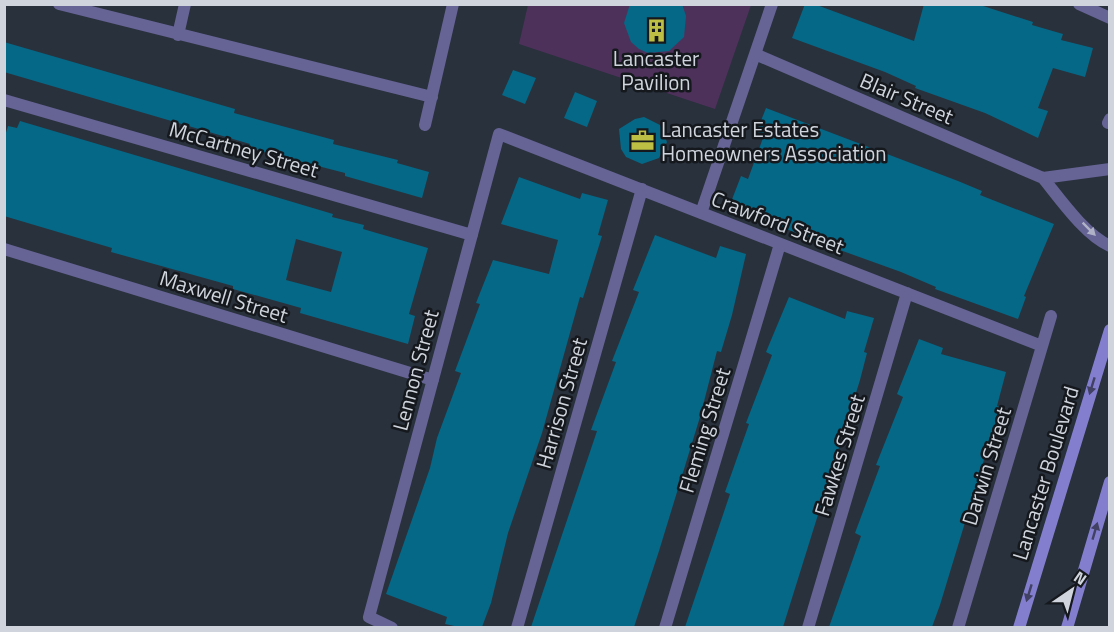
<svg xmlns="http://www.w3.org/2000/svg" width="1114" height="632" font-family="'Titillium Web',sans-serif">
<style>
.green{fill:#4e315b}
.building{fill:#056886;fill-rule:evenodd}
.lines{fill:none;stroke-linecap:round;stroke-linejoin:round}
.street{stroke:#666395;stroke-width:12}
.secondary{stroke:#847ece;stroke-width:12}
.oneway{fill:#b0b3c7}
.oneway2{fill:#414164}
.labels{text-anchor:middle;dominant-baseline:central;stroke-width:5;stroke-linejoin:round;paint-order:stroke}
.poi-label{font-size:21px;fill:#d0d5dd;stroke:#15191e}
.street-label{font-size:21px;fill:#d0d5dd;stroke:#15191e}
</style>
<rect width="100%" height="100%" fill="#29313d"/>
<path class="green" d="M 528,5 L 751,5 L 715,109 L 519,44 Z"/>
<path class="building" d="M 630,4 L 682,4 L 686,16 L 684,37 L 669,51 L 648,53 L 639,49 L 631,42 L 624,23 Z
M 805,4 L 814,4 L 914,41 L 924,4 L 977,4 L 1033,22 L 1032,25 L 1063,34 L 1061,40 L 1093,48 L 1085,77 L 1053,68 L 1038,108 L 1048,111 L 1038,138 L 985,113 L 915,88 L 916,86 L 885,72 L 792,38 Z
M 4,42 L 235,109 L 234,113 L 334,140 L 333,144 L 398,160 L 397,163 L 429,172 L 422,198 L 345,176 L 345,173 L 248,148 L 250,144 L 4,72 Z
M 513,70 L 536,78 L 525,104 L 502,95 Z
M 575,92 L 597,101 L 587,127 L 564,118 Z
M 766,108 L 958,181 L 982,191 L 980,195 L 1054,224 L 1024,296 L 1026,297 L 1018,319 L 935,289 L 936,287 L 901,272 L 826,245 L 764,220 L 765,215 L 731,202 L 741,176 L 748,179 L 763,138 L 755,136 Z
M 644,117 L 660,125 L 667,142 L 659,158 L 642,164 L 626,157 L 621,149 L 619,129 L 635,119 Z
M 20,121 L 333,214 L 332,217 L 364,225 L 363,229 L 428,248 L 409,314 L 415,316 L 408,344 L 300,313 L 301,308 L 233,289 L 233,286 L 111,252 L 112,248 L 4,216 L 4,139 L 8,126 L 17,128 ZM 296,239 L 342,252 L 331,292 L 286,280 Z
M 519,177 L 580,199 L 582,193 L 608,200 L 598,235 L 602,236 L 594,262 L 583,298 L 580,297 L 542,433 L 508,533 L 491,603 L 482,627 L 459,627 L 445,624 L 447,617 L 386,594 L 430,468 L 437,438 L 461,373 L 455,371 L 480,304 L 476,303 L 493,260 L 549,274 L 558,240 L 501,224 Z
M 655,235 L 716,258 L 720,246 L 746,254 L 732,315 L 721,352 L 717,351 L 700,417 L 659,551 L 634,627 L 531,627 L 597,431 L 591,430 L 616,362 L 612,361 L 639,292 L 633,290 Z
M 789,297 L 845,319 L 847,311 L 874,318 L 864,352 L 867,353 L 860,380 L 783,627 L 685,627 L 730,494 L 725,492 L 749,424 L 746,423 L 772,355 L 766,352 Z
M 919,339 L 943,348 L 941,354 L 1006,372 L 997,406 L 1000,407 L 940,605 L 932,627 L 829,627 L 861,536 L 855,533 L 880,466 L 876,465 L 903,397 L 897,394 Z"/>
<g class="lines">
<path class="street" d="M 59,4 L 432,97
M 1079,4 L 1110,18
M 178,35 L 185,4
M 755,54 L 1043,178 C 1060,199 1085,235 1110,246
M 4,100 L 472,235
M 1108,123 L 1110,119
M 425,125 L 453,4
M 1043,178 L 1110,169
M 701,213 L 772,4
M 4,249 L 433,380
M 392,628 L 369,617 L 499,134 L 1042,346
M 517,628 L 642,189
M 665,628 L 780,244
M 808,628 L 907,293
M 958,628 L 1051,316"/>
<path class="secondary" d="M 1019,628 L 1110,330
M 1067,628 L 1110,482"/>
</g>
<defs><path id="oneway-solid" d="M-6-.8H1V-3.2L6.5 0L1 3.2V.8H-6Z" transform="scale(1.5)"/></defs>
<use class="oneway" href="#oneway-solid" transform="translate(1089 229) rotate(45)"/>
<g class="oneway2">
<use href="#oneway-solid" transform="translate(1092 386) rotate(107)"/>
<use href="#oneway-solid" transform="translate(1095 531) rotate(-74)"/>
<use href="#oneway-solid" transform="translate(1029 593) rotate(107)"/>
</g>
<defs>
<symbol id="building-bare" viewBox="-9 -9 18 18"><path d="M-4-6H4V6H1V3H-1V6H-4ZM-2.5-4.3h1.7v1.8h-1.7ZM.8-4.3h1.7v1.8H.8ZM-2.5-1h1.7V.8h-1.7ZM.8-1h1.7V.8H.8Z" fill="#bcbf43" stroke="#15191e" stroke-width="2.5" paint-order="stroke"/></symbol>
<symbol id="office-bare" viewBox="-9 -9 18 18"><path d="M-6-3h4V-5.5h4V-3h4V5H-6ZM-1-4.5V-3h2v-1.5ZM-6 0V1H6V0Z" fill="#bcbf43" stroke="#15191e" stroke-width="2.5" paint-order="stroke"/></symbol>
</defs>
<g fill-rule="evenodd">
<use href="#building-bare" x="640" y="14" width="33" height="33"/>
<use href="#office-bare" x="626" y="124" width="33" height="33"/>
</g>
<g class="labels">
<g class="poi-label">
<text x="656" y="58">Lancaster<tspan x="656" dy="24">Pavilion</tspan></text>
<text x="661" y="129" text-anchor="start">Lancaster Estates<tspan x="661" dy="24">Homeowners Association</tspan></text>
</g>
<g class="street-label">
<text transform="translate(907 98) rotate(23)">Blair Street</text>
<text transform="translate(244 149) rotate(16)">McCartney Street</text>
<text transform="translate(778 222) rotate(21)">Crawford Street</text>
<text transform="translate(224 296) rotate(17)">Maxwell Street</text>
<text transform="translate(415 370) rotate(-75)">Lennon Street</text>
<text transform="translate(561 403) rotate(-74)">Harrison Street</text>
<text transform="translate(704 430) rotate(-73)">Fleming Street</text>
<text transform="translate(839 455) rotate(-73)">Fawkes Street</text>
<text transform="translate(986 466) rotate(-73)">Darwin Street</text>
<text transform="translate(1045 473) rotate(-73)">Lancaster Boulevard</text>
</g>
</g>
<rect width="1114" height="632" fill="none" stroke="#d0d5dd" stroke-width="12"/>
<g transform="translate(1072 590) rotate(35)" stroke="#15191e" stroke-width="4.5" paint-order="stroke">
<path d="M0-4.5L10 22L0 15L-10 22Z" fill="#d0d5dd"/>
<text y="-9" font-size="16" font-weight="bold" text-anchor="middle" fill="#d0d5dd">N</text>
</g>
</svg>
